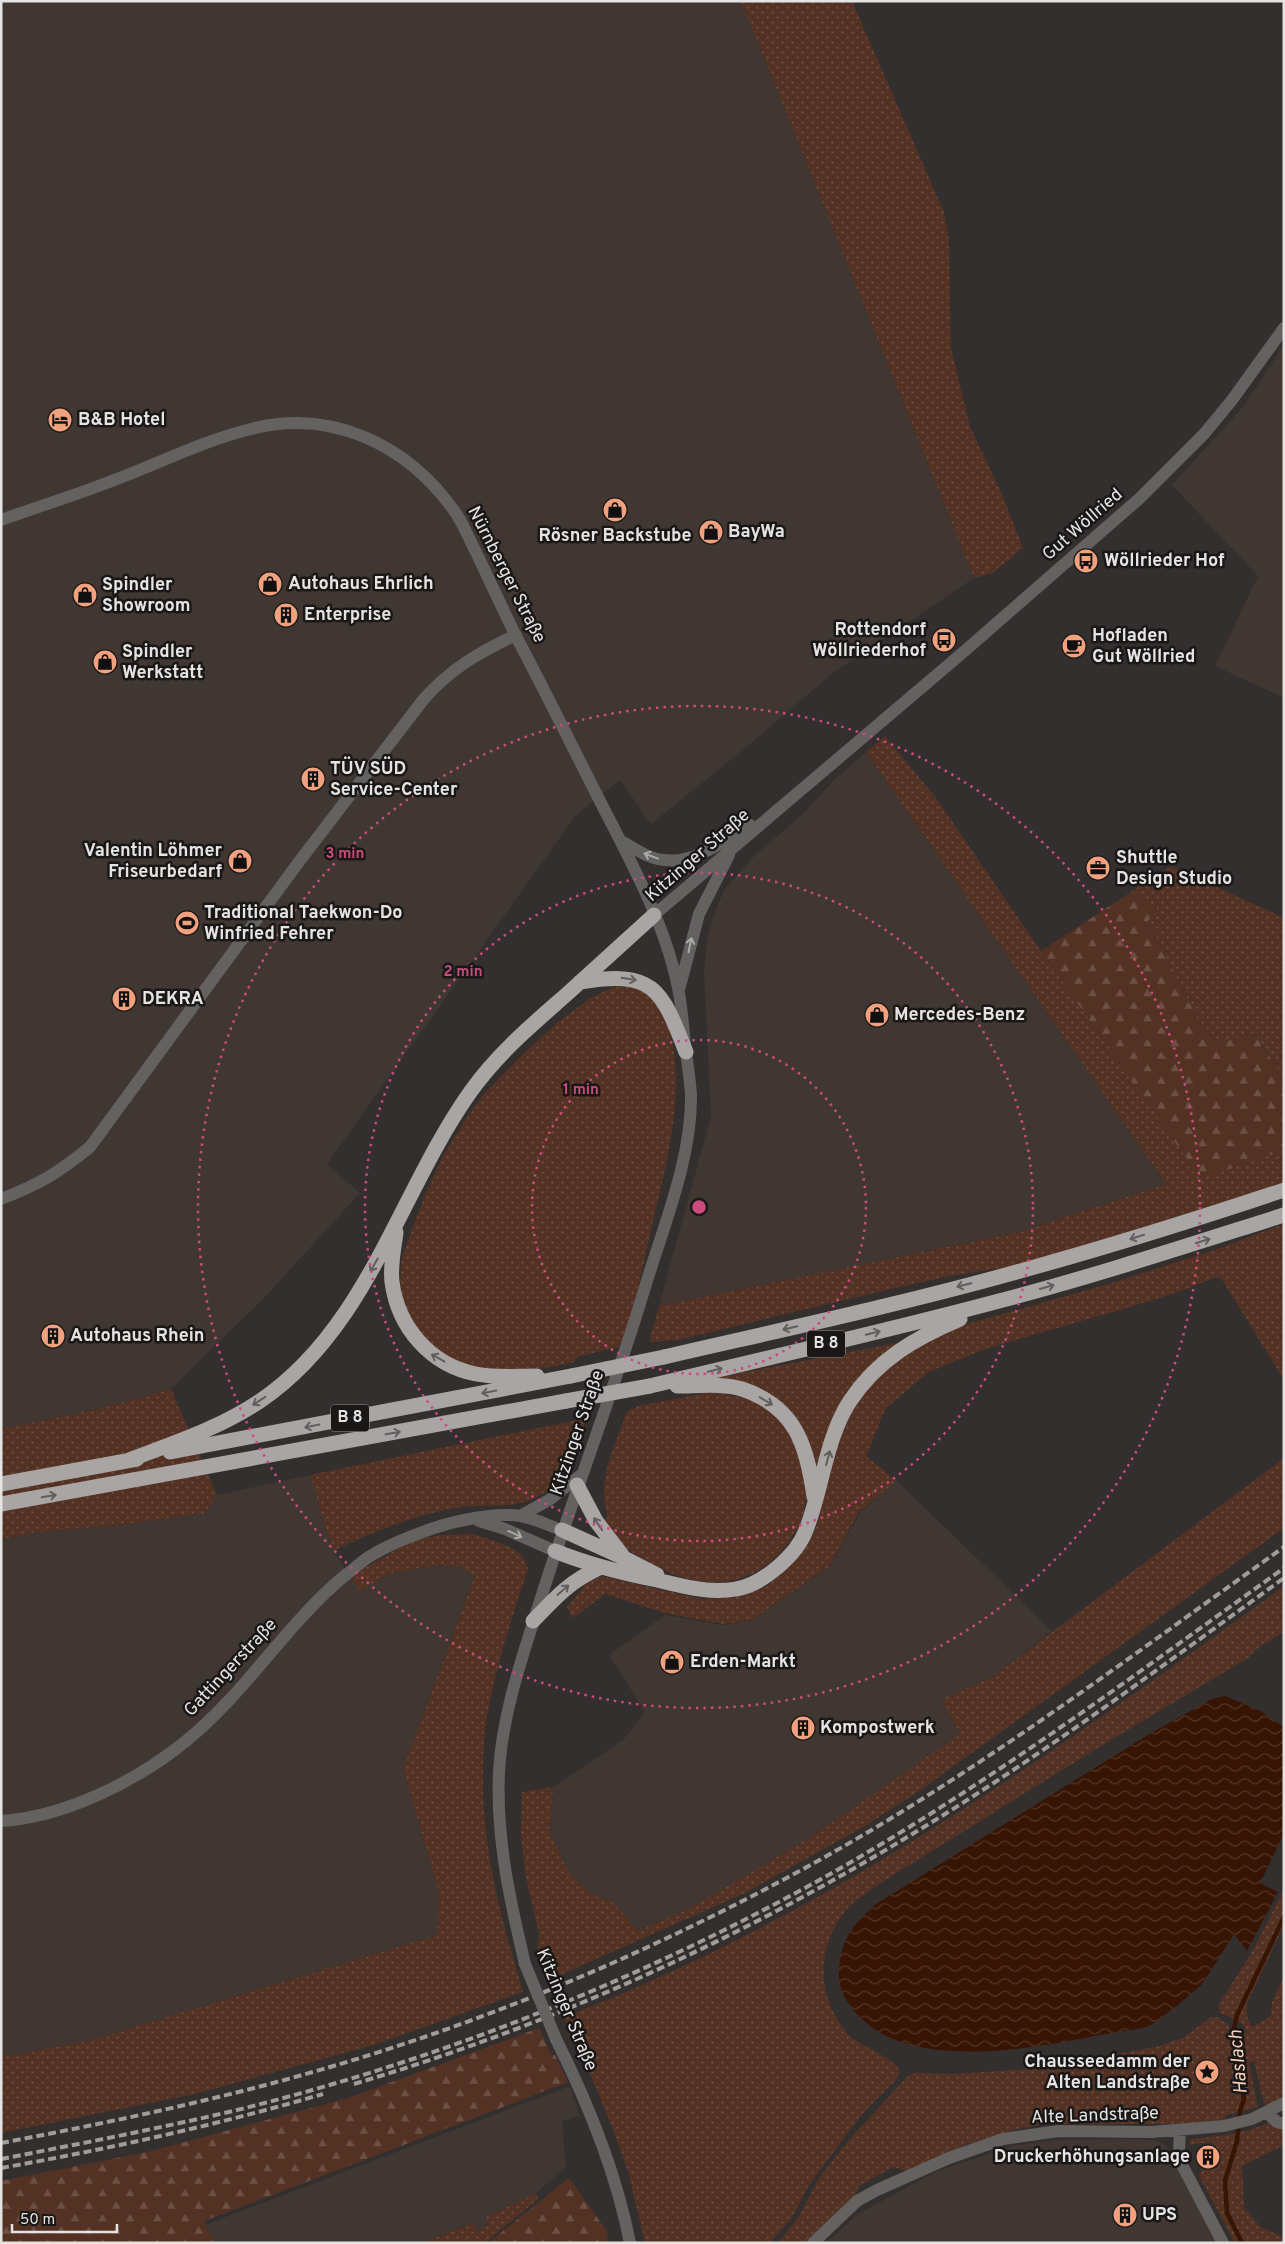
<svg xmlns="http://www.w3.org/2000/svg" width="1285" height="2244" font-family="Overpass,sans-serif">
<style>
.built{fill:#403733}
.grass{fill:url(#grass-dots)}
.forest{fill:url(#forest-firs)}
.water{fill:url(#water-waves)}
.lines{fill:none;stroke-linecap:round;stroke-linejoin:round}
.stream{stroke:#371403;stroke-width:4.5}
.minor{stroke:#636261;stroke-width:12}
.highway{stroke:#a9a5a4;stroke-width:15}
.rail{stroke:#9f9c9b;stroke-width:4;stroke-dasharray:8 4;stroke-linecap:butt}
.minor-bridge{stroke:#636261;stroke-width:12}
.highway-bridge{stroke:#a9a5a4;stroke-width:15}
.oneway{stroke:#abaaa8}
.oneway2{stroke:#615e5e}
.ring{fill:none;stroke:#cb4b7d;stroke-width:2.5;stroke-dasharray:2.5 5}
.labels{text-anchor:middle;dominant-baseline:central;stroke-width:5;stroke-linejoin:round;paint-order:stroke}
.shield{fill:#191817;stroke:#a8a7a6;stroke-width:1}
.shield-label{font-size:16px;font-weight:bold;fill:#e6e4e3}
.poi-label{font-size:18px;font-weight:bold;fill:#e6e4e3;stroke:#191817;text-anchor:start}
.street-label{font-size:18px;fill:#e6e4e3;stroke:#191817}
.water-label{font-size:19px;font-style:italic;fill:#f8cdba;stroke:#191817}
.centre{fill:#cb4b7d;stroke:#191817;stroke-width:2.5}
.ring-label{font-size:15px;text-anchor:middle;font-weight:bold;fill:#cb4b7d;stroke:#191817;stroke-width:5;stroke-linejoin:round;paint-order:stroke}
</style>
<defs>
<pattern id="grass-dots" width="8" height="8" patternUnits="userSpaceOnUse" patternTransform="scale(1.25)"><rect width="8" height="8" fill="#533224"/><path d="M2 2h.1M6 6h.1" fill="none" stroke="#6c5044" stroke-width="1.8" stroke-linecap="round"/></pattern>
<pattern id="forest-firs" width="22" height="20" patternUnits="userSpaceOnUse" patternTransform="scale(1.25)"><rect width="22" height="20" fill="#533224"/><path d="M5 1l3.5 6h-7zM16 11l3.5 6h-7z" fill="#6c5044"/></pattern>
<pattern id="water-waves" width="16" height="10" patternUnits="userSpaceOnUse" patternTransform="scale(1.25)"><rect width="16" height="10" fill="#371403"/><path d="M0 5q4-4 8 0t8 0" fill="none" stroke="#543628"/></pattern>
</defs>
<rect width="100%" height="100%" fill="#322f2e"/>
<path class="built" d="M 1,1 L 741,1 L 974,578 L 834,672 L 743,750 L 651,824 L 620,780 L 576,815 L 327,1164 L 360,1193 L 265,1297 L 171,1389 L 98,1409 L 1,1429 Z
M 1284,345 L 1284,698 L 1215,666 L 1258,576 L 1172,485 L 1243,407 Z
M 866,752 L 1166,1184 L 1019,1232 L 659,1306 L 711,1116 L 704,970 L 707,940 L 714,914 L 724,890 L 755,855 L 802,815 L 833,781 Z
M 310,1475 L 333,1551 L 360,1591 L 391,1573 L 439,1565 L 459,1567 L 475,1574 L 403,1769 L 439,1892 L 437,1935 L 88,2041 L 1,2057 L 1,1540 L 32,1533 L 117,1525 L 205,1513 L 217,1495 Z
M 897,1481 L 1052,1631 L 992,1677 L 942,1699 L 961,1734 L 812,1836 L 692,1907 L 638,1931 L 614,1903 L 594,1895 L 574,1878 L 564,1863 L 550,1833 L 553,1787 L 623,1740 L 645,1712 L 609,1655 L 665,1615 L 723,1625 L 752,1620 L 829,1568 L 860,1513 Z
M 570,2086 L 580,2116 L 562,2121 L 566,2167 L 536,2193 L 487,2217 L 489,2225 L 476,2231 L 472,2223 L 422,2243 L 211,2243 L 213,2241 L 205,2225 Z
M 1128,2139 L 1154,2140 L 1166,2145 L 1220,2243 L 826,2243 L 858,2214 L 937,2171 L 1016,2145 L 1057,2140 Z"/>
<path class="grass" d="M 741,1 L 852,1 L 944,212 L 949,241 L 951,348 L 970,427 L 1002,494 L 1023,548 L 994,572 L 974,578 Z
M 885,736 L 936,798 L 1041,951 L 1201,1178 L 1284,1150 L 1284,1182 L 1210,1207 L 1019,1265 L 950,1276 L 899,1287 L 678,1340 L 649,1342 L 659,1306 L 1019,1232 L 1166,1184 L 866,752 Z
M 1171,866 L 1284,918 L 1284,1077 L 1254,1033 L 1220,1043 L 1199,1022 L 1148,921 L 1157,907 L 1131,892 Z
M 625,986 C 636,987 648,992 656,1000 C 659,1004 662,1012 664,1017 C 691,1077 666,1165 652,1226 C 643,1265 636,1304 623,1341 L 618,1347 L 577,1357 L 574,1362 L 551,1367 L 497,1372 L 448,1360 L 413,1327 L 403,1300 L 400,1282 L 402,1257 L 424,1197 L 444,1154 L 471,1111 L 483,1095 L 523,1054 L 557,1023 L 589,999 L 613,987 Z
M 1284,1224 L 1284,1380 L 1223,1281 L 1219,1277 L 1213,1278 L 1184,1290 L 1137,1305 L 985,1349 L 929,1372 L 886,1408 L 866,1456 L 897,1481 L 859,1512 L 829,1567 L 752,1620 L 723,1624 L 665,1613 L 605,1594 L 573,1618 L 567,1607 L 584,1587 L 583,1584 L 602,1576 L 702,1599 L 736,1597 L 768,1585 L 791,1566 L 806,1547 L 816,1527 L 840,1435 L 868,1381 L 942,1331 L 1112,1283 L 1217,1249 Z
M 897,1343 L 865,1373 L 817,1484 L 783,1409 L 714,1378 Z
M 171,1389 L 217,1495 L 205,1513 L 117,1525 L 32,1533 L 1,1540 L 1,1429 L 98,1409 Z
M 706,1393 C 726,1393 743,1396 761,1405 C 801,1428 820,1493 795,1533 C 759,1592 698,1595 644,1559 C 637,1555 628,1551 622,1545 C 615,1538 609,1529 602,1521 L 608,1517 C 595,1483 616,1444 627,1411 L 638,1406 Z
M 587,1418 C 577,1443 567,1477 544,1493 C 518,1511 484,1503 455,1508 C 411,1516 373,1532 333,1551 L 310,1475 Z
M 1284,1458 L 1284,1528 L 922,1789 L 865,1826 L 745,1893 L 549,1980 L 537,1955 L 539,1934 L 525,1873 L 521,1834 L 522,1792 L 553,1787 L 550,1833 L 564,1863 L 574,1878 L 594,1895 L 614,1903 L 638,1931 L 692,1907 L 812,1836 L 960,1734 L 942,1699 L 992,1677 Z
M 472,1534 C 486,1538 513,1545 523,1557 C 525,1559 526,1565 528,1568 C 511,1621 493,1675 485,1730 C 483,1742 484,1755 483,1768 C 481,1846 501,1918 523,1992 L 374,2045 L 195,2094 L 1,2133 L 1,2057 L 88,2041 L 437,1935 L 439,1892 L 403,1769 L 475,1575 L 459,1567 L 439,1565 L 391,1573 L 360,1591 L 350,1576 L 412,1541 L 440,1535 Z
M 1284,1586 L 1284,1632 L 1258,1648 L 1248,1658 L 1101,1746 L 887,1879 C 871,1890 851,1901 840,1918 C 818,1952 818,1994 842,2026 C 845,2030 848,2035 852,2038 C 862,2046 900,2061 900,2072 L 895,2081 L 865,2111 L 850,2130 L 809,2185 L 791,2219 L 770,2243 L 645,2243 L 628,2171 L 612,2127 L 591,2076 L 568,2034 L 570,2032 L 564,2017 C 828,1916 1056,1751 1284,1586 Z
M 1284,1889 L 1284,1925 L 1247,2003 C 1246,2013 1247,2019 1252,2027 L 1271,2016 L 1272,2002 L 1284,1976 L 1284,2098 L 1268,2106 L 1264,2104 L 1254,2061 L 1249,2063 L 1258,2107 L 1226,2115 L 1225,2120 L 1192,2124 L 1045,2124 L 1017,2129 L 964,2145 L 907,2171 L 893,2167 L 859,2186 L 853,2201 L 809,2243 L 778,2243 L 798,2218 L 819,2178 L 847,2142 L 907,2077 L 914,2073 L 953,2074 L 1030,2069 L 1156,2047 L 1183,2038 L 1211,2017 L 1217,2017 L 1229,2025 L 1228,2037 L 1247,2033 L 1242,2023 L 1221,2013 L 1218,2006 L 1253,1950 Z
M 1268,2123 L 1284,2129 L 1284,2145 L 1242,2166 L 1244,2208 L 1262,2228 L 1284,2237 L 1284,2243 L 1235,2243 L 1199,2176 L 1202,2170 L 1218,2168 L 1213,2142 L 1188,2145 L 1191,2139 C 1219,2136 1244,2134 1268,2123 Z
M 536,2193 L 538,2199 L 485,2243 L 422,2243 L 473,2223 L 476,2231 L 489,2225 L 486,2217 Z"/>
<path class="forest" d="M 1131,892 L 1157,907 L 1148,921 L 1199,1022 L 1220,1043 L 1253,1033 L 1284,1077 L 1284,1150 L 1201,1179 L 1041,951 Z
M 539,2028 L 551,2055 L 555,2055 L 568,2082 L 204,2221 L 213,2241 L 211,2243 L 1,2243 L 1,2181 L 147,2152 L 348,2098 Z
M 569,2178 L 607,2231 L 608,2243 L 488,2243 Z"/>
<path class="water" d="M 1225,1696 L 1259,1710 L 1284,1727 L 1284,1834 L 1260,1883 L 1278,1892 L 1247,1951 L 1234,1934 C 1223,1951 1213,1969 1201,1985 C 1196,1991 1159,2020 1151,2025 C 1144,2029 1110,2033 1100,2035 C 1030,2049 907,2073 855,2012 C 846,2001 839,1989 839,1975 C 839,1942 852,1925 876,1904 L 1151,1733 L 1212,1699 Z"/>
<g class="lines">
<path class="stream" d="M 1242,2243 L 1227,2213 L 1225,2181 L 1237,2141 L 1240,2111 L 1244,2099 L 1234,2029 L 1237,2015 L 1284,1917"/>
<path class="minor" d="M 1,520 C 40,506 79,494 117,479 C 162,462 205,440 251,429 C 332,408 408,445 455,512 C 463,523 468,537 474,548 C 489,579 503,610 518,640 C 547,695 574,750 602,805 C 632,864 667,927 679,993 C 682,1010 683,1027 685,1044 C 687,1061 690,1078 691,1095 C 692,1157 664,1225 646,1284 C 614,1391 573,1496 539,1604 C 522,1658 502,1715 499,1772 C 496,1838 510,1901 525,1964
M 621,841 C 634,848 649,859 664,860 C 695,864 725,840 750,825
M 654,915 L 960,655 L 1140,498 L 1204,434 L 1232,400 L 1284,328
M 679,990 L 699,914 L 729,855
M 1,1199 C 40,1184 58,1173 90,1147 L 298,863 L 423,700 C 449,670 479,652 516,635
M 520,1516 L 549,1500 L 581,1475
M 479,1521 L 505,1529 L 555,1551
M 1,1821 C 65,1817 137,1781 186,1741 C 247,1692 287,1622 348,1573 C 356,1567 363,1560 372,1555 C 390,1544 411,1536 431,1529 C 455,1521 494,1512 520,1516 C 534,1518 549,1526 562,1530
M 556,2039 C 588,2103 616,2171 630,2243
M 1267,2113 L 1277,2122 L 1284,2124
M 1180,2130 L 1179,2151 L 1181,2163 L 1223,2243
M 813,2243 L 857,2201 L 877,2190 L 949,2158 L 1003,2139 L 1058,2131 L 1152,2132 L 1224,2126 L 1252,2119 L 1284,2103"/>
<path class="highway" d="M 580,982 C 654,970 661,988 686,1052
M 396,1232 C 394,1249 390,1265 392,1282 C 398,1327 430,1365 476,1374 C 496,1378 517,1376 537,1376
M 664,1357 C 781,1330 898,1305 1013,1273 C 1104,1248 1194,1220 1284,1190
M 650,1386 C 767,1358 883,1332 999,1301 C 1095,1276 1189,1245 1284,1215
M 677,1386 C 697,1386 723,1383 742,1389 C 796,1407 807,1446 814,1497
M 170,1452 L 571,1376
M 129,1460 C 174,1443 220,1428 260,1401 C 368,1328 399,1192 471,1091 C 498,1053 533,1024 567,994 C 596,968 625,941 654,915
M 1,1484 L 137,1459
M 577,1485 L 596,1521 L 622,1555
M 1,1504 L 566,1401
M 562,1530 L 624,1558 L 657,1575
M 555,1551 C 589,1565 622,1573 657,1580 C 683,1586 709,1594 736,1589 C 762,1585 797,1555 806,1530 C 822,1490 826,1437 850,1401 C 877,1360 915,1338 960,1319
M 533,1621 C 556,1597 569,1582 599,1568"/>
<path class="rail" d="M 354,2084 C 552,2025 736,1941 914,1833 C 1042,1756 1162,1666 1284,1578
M 1,2143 C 112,2122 222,2099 330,2067 C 491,2020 647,1953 794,1874 C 967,1781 1124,1661 1284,1547
M 1,2159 C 79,2144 156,2129 233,2111 C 441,2060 645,1978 832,1873 C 990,1783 1136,1674 1284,1568
M 1,2168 C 109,2149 217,2125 323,2094"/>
<path class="minor-bridge" d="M 525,1964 L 556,2039"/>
<path class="highway-bridge" d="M 571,1376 L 664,1357
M 566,1401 L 650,1386"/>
</g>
<defs><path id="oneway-shaft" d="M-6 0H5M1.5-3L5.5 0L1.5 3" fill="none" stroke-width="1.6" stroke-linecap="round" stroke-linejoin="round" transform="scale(1.25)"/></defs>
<g class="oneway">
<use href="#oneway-shaft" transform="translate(651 856) rotate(-159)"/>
<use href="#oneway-shaft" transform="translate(690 945) rotate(-78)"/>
<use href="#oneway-shaft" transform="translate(515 1534) rotate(25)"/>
</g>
<g class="oneway2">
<use href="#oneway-shaft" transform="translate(629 979) rotate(10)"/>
<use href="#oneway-shaft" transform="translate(1137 1237) rotate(163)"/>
<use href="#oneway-shaft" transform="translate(1203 1241) rotate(-18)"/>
<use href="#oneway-shaft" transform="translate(374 1265) rotate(120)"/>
<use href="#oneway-shaft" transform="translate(964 1285) rotate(166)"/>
<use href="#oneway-shaft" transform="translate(1047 1287) rotate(-16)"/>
<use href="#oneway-shaft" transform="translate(790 1328) rotate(167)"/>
<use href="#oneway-shaft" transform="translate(873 1333) rotate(-14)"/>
<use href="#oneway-shaft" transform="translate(438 1358) rotate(-151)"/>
<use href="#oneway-shaft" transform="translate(715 1370) rotate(-13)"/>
<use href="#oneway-shaft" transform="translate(489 1392) rotate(169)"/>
<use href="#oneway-shaft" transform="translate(259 1401) rotate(147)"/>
<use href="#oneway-shaft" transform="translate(766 1401) rotate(31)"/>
<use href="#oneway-shaft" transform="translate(312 1426) rotate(169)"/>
<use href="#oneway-shaft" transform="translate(393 1433) rotate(-10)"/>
<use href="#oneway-shaft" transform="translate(828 1458) rotate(-75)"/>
<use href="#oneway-shaft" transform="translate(49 1496) rotate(-10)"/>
<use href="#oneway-shaft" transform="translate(598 1524) rotate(-124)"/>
<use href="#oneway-shaft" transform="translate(563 1590) rotate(-41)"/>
</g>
<g class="ring">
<circle cx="699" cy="1207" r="167"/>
<circle cx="699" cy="1207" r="334"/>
<circle cx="699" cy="1207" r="501"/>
</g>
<defs>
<symbol id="hotel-disc" viewBox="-11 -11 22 22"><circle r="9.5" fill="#f1a17d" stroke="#191817"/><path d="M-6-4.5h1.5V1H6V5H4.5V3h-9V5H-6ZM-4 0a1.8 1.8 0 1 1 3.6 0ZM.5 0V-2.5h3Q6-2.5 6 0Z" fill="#111"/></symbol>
<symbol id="shop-disc" viewBox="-11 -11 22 22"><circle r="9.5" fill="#f1a17d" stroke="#191817"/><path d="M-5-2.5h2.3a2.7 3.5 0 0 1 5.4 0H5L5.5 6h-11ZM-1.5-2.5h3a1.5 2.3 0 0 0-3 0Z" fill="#111"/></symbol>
<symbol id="bus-disc" viewBox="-11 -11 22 22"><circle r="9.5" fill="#f1a17d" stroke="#191817"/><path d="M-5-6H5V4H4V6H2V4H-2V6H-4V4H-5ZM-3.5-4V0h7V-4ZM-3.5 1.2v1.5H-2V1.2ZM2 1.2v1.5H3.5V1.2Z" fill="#111"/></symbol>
<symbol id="building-disc" viewBox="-11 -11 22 22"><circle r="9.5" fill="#f1a17d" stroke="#191817"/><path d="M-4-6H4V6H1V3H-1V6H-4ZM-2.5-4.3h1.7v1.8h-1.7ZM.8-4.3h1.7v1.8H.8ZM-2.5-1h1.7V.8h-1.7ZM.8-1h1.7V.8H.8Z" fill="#111"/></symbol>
<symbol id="cafe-disc" viewBox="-11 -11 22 22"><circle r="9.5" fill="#f1a17d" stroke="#191817"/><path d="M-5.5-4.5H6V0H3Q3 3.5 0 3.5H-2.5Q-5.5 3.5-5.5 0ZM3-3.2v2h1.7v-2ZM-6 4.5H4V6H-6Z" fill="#111"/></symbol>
<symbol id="office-disc" viewBox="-11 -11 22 22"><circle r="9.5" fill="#f1a17d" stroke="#191817"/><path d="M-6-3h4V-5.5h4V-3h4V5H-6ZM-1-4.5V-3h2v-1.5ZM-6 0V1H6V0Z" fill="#111"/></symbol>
<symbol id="stadium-disc" viewBox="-11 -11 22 22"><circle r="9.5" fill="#f1a17d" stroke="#191817"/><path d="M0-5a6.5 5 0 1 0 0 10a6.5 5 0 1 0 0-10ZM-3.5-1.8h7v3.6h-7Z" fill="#111"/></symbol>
<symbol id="sight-disc" viewBox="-11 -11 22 22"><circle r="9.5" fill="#f1a17d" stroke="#191817"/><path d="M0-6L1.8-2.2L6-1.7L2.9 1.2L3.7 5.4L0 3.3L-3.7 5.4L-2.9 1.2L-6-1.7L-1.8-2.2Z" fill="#111"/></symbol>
</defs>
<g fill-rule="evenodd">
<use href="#hotel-disc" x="46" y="406" width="28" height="28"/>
<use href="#shop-disc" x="601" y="496" width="28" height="28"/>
<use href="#shop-disc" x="697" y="518" width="28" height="28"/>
<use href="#bus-disc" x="1072" y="547" width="28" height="28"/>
<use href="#shop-disc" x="256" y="570" width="28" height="28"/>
<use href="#shop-disc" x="71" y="581" width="28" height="28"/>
<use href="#building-disc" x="272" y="601" width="28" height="28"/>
<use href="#bus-disc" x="930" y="626" width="28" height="28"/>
<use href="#cafe-disc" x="1060" y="632" width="28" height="28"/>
<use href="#shop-disc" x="91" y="648" width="28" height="28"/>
<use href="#building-disc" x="299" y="765" width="28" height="28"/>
<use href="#shop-disc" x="226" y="847" width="28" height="28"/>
<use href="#office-disc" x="1084" y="854" width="28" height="28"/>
<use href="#stadium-disc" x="173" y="909" width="28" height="28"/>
<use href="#building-disc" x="110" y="985" width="28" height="28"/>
<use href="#shop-disc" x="863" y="1001" width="28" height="28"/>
<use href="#building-disc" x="39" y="1322" width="28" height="28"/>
<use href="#shop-disc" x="658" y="1648" width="28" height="28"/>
<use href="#building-disc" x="789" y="1714" width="28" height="28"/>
<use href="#sight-disc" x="1193" y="2058" width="28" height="28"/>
<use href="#building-disc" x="1194" y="2143" width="28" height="28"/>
<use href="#building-disc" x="1111" y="2201" width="28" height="28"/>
</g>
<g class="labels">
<g class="shield">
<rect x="807" y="1330.5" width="38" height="27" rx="4"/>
<rect x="331" y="1404.5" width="38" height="27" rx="4"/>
</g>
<g class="shield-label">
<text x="826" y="1344">B 8</text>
<text x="350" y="1418">B 8</text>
</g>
<g class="poi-label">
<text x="78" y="420">B&amp;B Hotel</text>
<text x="728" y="532">BayWa</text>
<text x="615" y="536" text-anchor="middle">Rösner Backstube</text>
<text x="1104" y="561">Wöllrieder Hof</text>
<text x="288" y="584">Autohaus Ehrlich</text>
<text x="102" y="585">Spindler<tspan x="102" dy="21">Showroom</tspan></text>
<text x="304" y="615">Enterprise</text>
<text x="926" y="630" text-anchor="end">Rottendorf<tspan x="926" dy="21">Wöllriederhof</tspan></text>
<text x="1092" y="636">Hofladen<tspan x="1092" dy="21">Gut Wöllried</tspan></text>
<text x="122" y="652">Spindler<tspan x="122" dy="21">Werkstatt</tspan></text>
<text x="330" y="769">TÜV SÜD<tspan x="330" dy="21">Service-Center</tspan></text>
<text x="222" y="851" text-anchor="end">Valentin Löhmer<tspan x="222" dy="21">Friseurbedarf</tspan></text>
<text x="1116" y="858">Shuttle<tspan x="1116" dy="21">Design Studio</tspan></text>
<text x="204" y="913">Traditional Taekwon-Do<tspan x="204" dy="21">Winfried Fehrer</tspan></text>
<text x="142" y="999">DEKRA</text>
<text x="894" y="1015">Mercedes-Benz</text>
<text x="70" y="1336">Autohaus Rhein</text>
<text x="690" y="1662">Erden-Markt</text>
<text x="820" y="1728">Kompostwerk</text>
<text x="1190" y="2062" text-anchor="end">Chausseedamm der<tspan x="1190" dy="21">Alten Landstraße</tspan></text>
<text x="1190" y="2157" text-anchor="end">Druckerhöhungsanlage</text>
<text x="1142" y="2215">UPS</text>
</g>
<g class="street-label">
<text transform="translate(1083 525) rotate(-41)">Gut Wöllried</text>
<text transform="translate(506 575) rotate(63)">Nürnberger Straße</text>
<text transform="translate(698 856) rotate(-41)">Kitzinger Straße</text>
<text transform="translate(578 1433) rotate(-71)">Kitzinger Straße</text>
<text transform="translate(231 1668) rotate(-47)">Gattingerstraße</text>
<text transform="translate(566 2010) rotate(67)">Kitzinger Straße</text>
<text transform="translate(1095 2116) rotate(-2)">Alte Landstraße</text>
</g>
<g class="water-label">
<text transform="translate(1239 2062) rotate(-95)">Haslach</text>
</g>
</g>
<circle cx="699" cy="1207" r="8" class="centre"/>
<g class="ring-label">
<text x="345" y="858">3 min</text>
<text x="463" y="976">2 min</text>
<text x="581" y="1094">1 min</text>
</g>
<rect width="1285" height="2244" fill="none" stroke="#e6e4e3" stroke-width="5"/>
<path d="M12 2224v8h105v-8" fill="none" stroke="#e6e4e3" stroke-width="2.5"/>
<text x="20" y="2224" font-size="15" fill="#e6e4e3" stroke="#191817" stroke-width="4" paint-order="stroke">50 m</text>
</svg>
